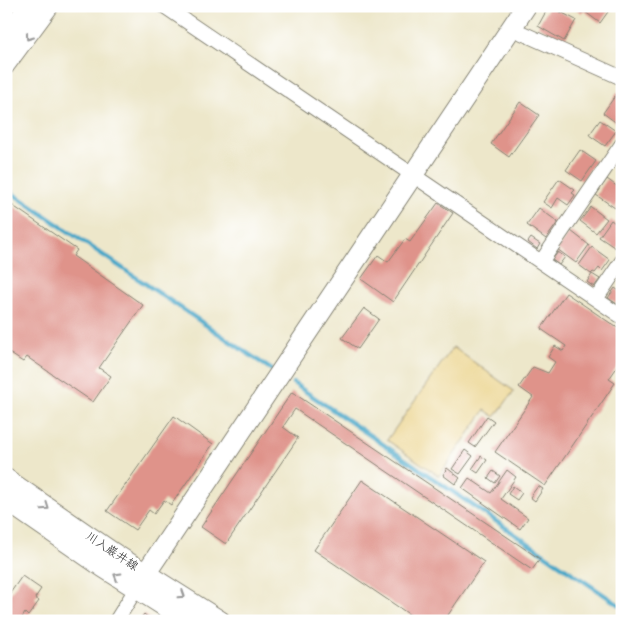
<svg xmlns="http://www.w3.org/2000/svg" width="628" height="627" font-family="'Shantell Sans','Klee One',sans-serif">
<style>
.sand{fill:#eeda9e;stroke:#857b5d}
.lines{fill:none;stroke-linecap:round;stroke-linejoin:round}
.stream{stroke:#49a7c8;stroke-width:4.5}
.building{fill:#df938a}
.street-casing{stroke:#848273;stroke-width:16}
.secondary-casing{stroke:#848273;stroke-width:22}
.highway-casing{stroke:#848273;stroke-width:28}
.street{stroke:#fff;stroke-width:14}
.secondary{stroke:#fff;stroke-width:20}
.highway{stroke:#fff;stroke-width:26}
.oneway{stroke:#999}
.labels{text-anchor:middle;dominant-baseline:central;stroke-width:5;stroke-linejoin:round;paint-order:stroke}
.street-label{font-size:12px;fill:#1c1c1c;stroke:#fff}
</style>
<rect width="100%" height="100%" fill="#fff"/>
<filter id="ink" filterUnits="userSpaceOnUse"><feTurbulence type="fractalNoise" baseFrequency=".02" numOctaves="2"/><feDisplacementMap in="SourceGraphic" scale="10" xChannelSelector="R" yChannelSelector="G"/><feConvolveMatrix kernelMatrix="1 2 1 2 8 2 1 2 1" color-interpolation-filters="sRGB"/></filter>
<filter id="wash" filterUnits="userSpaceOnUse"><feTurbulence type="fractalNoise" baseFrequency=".0096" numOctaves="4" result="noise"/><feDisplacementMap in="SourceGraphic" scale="20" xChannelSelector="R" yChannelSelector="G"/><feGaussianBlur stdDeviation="1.12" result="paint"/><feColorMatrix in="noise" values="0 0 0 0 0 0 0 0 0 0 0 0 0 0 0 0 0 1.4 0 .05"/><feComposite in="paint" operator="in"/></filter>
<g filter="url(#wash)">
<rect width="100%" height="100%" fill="#ede7ca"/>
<path class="sand" d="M 453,347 L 514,391 L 495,417 L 485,410 L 439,476 L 387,440 Z"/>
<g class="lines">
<path class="stream" d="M 6,189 L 272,370
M 293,383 L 622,607"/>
</g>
<g id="blocks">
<path class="building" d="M 549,6 L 576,20 L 564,41 L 538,26 Z
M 568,6 L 606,6 L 610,9 L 600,23 L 584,11 L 582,13 L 573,7 L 571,9 Z
M 618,92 L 622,94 L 622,119 L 618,124 L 603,113 Z
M 520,102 L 539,115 L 509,157 L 491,144 Z
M 600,120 L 616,131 L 605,146 L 589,135 Z
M 580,150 L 596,161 L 582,181 L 566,170 Z
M 559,179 L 575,190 L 572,193 L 575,195 L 568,205 L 558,198 L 552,208 L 543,202 Z
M 607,179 L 622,190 L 622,198 L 615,208 L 596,195 Z
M 6,201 L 77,250 L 73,256 L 143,305 L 99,368 L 111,376 L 93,402 L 27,357 L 23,362 L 6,351 Z
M 622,201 L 622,213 L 616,209 Z
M 438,203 L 453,213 L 393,302 L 361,279 L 378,255 L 388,262 L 405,239 L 410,242 Z
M 591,207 L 607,219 L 596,233 L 580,221 Z
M 539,208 L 558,222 L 546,239 L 527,225 Z
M 611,220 L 622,228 L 622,242 L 617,249 L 599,237 Z
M 571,231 L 589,245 L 576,263 L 557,249 Z
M 531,238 L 540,244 L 537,249 L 528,242 Z
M 592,247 L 610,260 L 602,271 L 599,268 L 595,273 L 593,272 L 591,274 L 579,265 Z
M 558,252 L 565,257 L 559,265 L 552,260 Z
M 592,274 L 600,279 L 594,287 L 587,282 Z
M 615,288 L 622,293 L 617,304 L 608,298 Z
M 566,293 L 622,331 L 622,360 L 609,379 L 615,383 L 545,486 L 495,452 L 533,397 L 519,387 L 533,367 L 548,373 L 555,362 L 548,357 L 555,346 L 563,351 L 566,346 L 541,329 Z
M 364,308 L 379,319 L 358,349 L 342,338 Z
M 292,392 L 540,559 L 532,570 L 295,409 L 283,427 L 298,438 L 226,544 L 201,527 Z
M 174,416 L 213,444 L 171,505 L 164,500 L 154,514 L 149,510 L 135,530 L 107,511 Z
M 487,416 L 494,421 L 475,447 L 469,443 Z
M 465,450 L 473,456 L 460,474 L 452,469 Z
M 481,456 L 487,460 L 478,473 L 472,469 Z
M 447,468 L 460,478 L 455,484 L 443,475 Z
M 507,470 L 516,477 L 501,499 L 528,518 L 520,529 L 462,488 L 469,478 L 491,493 Z
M 493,471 L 500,476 L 495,483 L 488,478 Z
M 362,480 L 484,562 L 444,621 L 419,621 L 314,550 Z
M 513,486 L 522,493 L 517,500 L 508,494 Z
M 538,486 L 543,489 L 535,501 L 530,497 Z
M 22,576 L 41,589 L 35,598 L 39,601 L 28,616 L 25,613 L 20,621 L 12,621 L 6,616 L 6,599 Z
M 144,614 L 152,621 L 139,621 Z"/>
</g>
</g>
<g filter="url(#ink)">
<use href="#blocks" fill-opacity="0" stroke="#848273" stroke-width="1"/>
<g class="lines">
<defs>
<path id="street" d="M 164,6 L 622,317
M 511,28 L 622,78
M 6,68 L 52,6
M 541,262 L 622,144
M 596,299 L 622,261
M 116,621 L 141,581"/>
<path id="secondary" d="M 6,479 L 113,553 L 220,621
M 6,500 L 103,567 L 188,621
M 146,573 L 526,6"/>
<path id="highway" d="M 6,41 L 33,6"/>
</defs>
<use href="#street" class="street-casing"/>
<use href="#secondary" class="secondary-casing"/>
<use href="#highway" class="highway-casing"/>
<use href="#street" class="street"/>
<use href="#secondary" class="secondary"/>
<use href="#highway" class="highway"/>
</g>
<defs><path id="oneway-chevron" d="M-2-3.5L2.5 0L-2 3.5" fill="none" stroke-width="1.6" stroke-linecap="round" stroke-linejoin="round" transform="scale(1.25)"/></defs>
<g class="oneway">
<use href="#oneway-chevron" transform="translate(29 37) rotate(126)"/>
<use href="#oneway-chevron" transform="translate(46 507) rotate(35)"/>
<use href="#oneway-chevron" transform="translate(117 576) rotate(-149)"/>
<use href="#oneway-chevron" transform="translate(182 595) rotate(33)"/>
</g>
</g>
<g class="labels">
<g class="street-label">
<text transform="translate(112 551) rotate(33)">川入巌井線</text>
</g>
</g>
<rect width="628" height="627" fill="none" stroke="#fff" stroke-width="25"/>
</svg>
